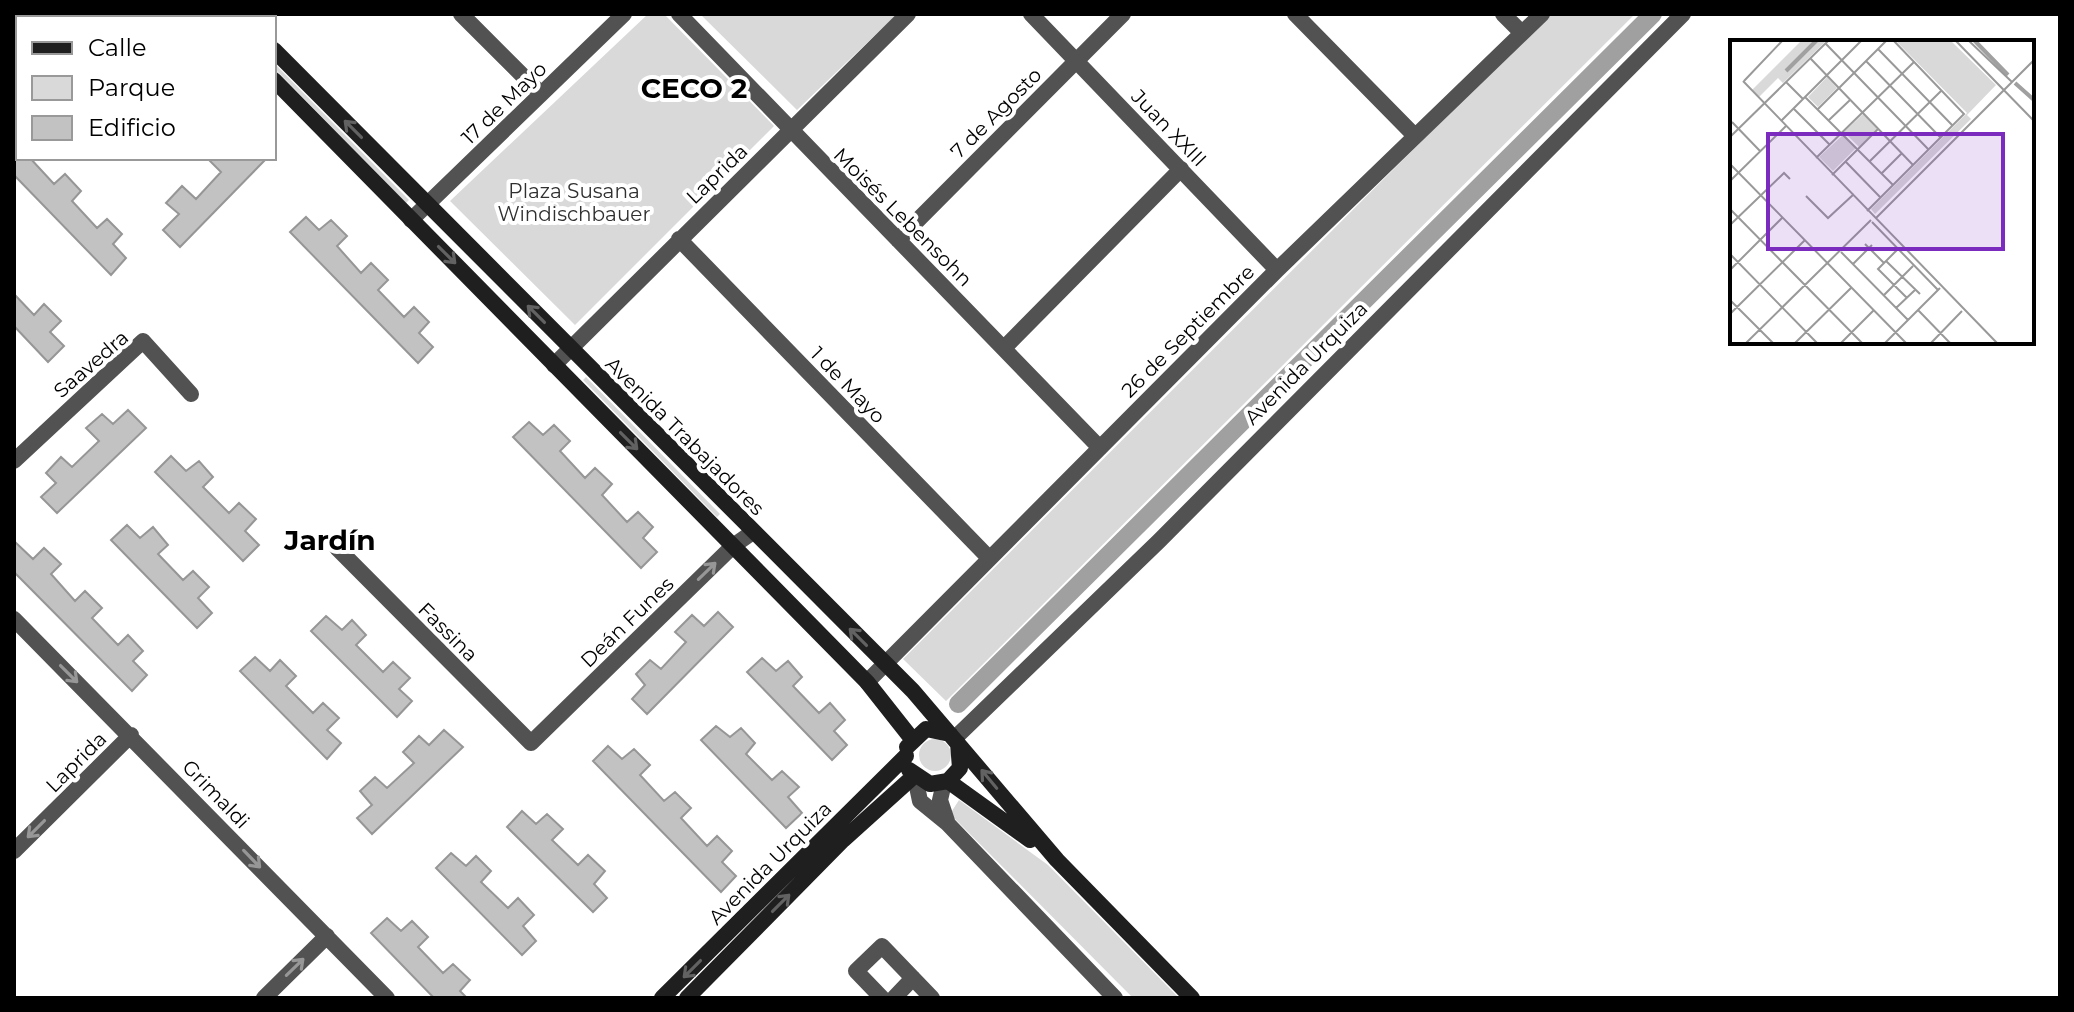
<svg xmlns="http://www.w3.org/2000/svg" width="2074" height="1012" font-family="Montserrat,sans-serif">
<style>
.green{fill:#d9d9d9}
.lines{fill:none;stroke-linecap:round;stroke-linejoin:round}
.canal{stroke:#a0a0a0;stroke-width:18}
.building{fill:#c2c2c2;stroke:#969696;stroke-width:2}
.minor{stroke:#525252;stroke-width:16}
.tertiary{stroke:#525252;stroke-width:16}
.secondary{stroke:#1f1f1f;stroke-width:16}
.oneway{stroke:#626262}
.oneway2{stroke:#979797}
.labels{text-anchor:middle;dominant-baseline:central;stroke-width:8;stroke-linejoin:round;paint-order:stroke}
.street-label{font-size:20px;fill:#000;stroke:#fff}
.park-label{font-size:20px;fill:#303030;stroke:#fff}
.district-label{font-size:28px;font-weight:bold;fill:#000;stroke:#fff}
.inset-river{fill:none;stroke:#a0a0a0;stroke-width:4}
.inset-road{fill:none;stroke:#999;stroke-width:2}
.view{fill:#7b2cbf;fill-opacity:0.15;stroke:#7b2cbf;stroke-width:4}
.inset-edge{fill:none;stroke:#000;stroke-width:4}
</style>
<rect width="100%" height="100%" fill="#fff"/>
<path class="green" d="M 648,14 L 664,14 L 774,126 L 575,325 L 450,201 Z
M 700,14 L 897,14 L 797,110 Z
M 1549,14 L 1635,14 L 946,701 L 903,659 Z
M 274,63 L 409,200 L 406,203 L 274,68 Z
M 586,377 L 720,514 L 717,517 L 583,380 Z
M919 755a16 16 0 1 1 32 0a16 16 0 1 1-32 0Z
M 959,800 L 1048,865 L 1179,998 L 1133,998 L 950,814 Z"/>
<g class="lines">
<path class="canal" d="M 958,704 L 1653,14"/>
</g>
<path class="building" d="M 14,158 L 30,158 L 54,184 L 65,174 L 81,191 L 72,201 L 97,228 L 107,219 L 122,234 L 113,244 L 126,258 L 111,275 L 14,175 Z
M 207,158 L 267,158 L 180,247 L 163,230 L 179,214 L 166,203 L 182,186 L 196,199 L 221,172 Z
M 306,217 L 319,230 L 331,220 L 347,236 L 337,246 L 361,273 L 371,263 L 388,280 L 378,290 L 404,317 L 414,307 L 429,322 L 419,333 L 433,347 L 418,363 L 290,232 Z
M 14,294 L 34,315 L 44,304 L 61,321 L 50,332 L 64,346 L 48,362 L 14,326 Z
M 128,410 L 146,428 L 57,513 L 41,497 L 56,483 L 46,473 L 61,457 L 72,467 L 99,441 L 86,428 L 102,414 L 113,424 Z
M 529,422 L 543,435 L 554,425 L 570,441 L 560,451 L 585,478 L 595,468 L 612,484 L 602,495 L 627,522 L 638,512 L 653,527 L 643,538 L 657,552 L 641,568 L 513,437 Z
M 171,456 L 186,471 L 199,461 L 213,477 L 203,487 L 229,513 L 239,503 L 256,519 L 245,531 L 259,545 L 243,561 L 155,472 Z
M 127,525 L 140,538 L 153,527 L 168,545 L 158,554 L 183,580 L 193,571 L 209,587 L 198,598 L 212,613 L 197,628 L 111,540 Z
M 14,541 L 33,559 L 44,548 L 61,564 L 51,574 L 75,601 L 85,591 L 102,608 L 92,618 L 118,645 L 128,635 L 143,651 L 133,661 L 147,675 L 132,691 L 14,572 Z
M 718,612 L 733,627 L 647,714 L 632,699 L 645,685 L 636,674 L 650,660 L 661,669 L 686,642 L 675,632 L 692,615 L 704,626 Z
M 326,616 L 342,630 L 352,620 L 366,635 L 356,645 L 383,672 L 393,662 L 410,678 L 399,689 L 412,701 L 397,717 L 311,631 Z
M 255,657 L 270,671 L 280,660 L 296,676 L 286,686 L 313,713 L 323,703 L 339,718 L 327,730 L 341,743 L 327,759 L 240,671 Z
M 762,658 L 776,671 L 788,661 L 802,677 L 793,686 L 819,713 L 830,703 L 845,720 L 834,731 L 847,745 L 832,760 L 747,672 Z
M 716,726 L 730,737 L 741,728 L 755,743 L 746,754 L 772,780 L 782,771 L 799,787 L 788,797 L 802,813 L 786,828 L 701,740 Z
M 444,730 L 463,747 L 372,834 L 357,818 L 372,805 L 360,791 L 375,777 L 387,788 L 414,763 L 403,752 L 419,736 L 429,745 Z
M 608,746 L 622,759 L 634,749 L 650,765 L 640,775 L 664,801 L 675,792 L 691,808 L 681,818 L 707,846 L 717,836 L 732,851 L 722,862 L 736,876 L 721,892 L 593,761 Z
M 522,811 L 536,824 L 547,814 L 563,829 L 552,840 L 578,865 L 588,855 L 605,871 L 594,884 L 607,898 L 593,912 L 507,827 Z
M 451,853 L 466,866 L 476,856 L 491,871 L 481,882 L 508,908 L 518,898 L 534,915 L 523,926 L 536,941 L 522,955 L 436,868 Z
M 387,918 L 401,931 L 412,921 L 428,937 L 418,947 L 443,973 L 453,964 L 470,980 L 460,991 L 467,998 L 434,998 L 371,933 Z"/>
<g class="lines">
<path class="minor" d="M 461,14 L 541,94
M 679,14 L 1100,448
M 1031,14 L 1277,270
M 1295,14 L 1415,136
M 1503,14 L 1522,33
M 69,18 L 73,14
M 14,71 L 18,67
M 411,220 L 624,14
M 679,239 L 989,558
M 898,240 L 1123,14
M 1004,348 L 1181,169
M 554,365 L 908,14
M 14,461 L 143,341 L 191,394
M 337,548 L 531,743 L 733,546 L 753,532
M 14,619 L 387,998
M 867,682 L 1277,270 L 1542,14
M 915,777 L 920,801 L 947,823 L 1115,998
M 944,783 L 940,800 L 947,821
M 14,851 L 131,735
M 264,998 L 327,936
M 882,998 L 856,971 L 882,946 L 932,998
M 894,998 L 913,978"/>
<path class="tertiary" d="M 955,738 L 1159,541 L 1683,14"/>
<path class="secondary" d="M 209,14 L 213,18
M 238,14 L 242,18
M 274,50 L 913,691 L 1057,860 L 1192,998
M 274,80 L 867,682 L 912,739
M 907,747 L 926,729 L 950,734
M 909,770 L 930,784 L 948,781 L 960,768 L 958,743
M 948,781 L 1030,840
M 662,998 L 906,756
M 687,998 L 843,840 L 914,776"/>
</g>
<defs><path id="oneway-shaft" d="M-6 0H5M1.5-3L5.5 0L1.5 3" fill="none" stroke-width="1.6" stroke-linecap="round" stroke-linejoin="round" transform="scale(2)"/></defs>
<g class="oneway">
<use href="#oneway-shaft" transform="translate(353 129) rotate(-135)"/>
<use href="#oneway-shaft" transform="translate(447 255) rotate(45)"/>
<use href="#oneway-shaft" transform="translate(536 314) rotate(-135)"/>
<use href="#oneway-shaft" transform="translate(629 441) rotate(45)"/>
<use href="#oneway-shaft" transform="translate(858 637) rotate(-135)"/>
<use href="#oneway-shaft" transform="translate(989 779) rotate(-130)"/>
<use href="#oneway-shaft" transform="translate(781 903) rotate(-45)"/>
<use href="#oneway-shaft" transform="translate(692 969) rotate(135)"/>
</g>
<g class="oneway2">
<use href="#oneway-shaft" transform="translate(707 571) rotate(-44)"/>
<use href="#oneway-shaft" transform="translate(69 674) rotate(45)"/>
<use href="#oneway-shaft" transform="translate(36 829) rotate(135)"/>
<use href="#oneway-shaft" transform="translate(252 859) rotate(46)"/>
<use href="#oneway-shaft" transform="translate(295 967) rotate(-44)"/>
</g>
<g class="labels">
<g class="street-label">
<text transform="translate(504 103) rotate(-44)">17 de Mayo</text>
<text transform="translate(996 113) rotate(-45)">7 de Agosto</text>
<text transform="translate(1169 128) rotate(46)">Juan XXIII</text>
<text transform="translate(717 174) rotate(-44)">Laprida</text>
<text transform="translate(903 217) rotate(45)">Moisés Lebensohn</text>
<text transform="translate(1188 331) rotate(-45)">26 de Septiembre</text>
<text transform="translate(1306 363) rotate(-45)">Avenida Urquiza</text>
<text transform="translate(91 364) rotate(-41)">Saavedra</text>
<text transform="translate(848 385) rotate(46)">1 de Mayo</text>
<text transform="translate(685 436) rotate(45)">Avenida Trabajadores</text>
<text transform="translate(627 622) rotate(-44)">Deán Funes</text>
<text transform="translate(448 632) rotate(45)">Fassina</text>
<text transform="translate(76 762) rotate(-45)">Laprida</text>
<text transform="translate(216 794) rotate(46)">Grimaldi</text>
<text transform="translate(770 863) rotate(-45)">Avenida Urquiza</text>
</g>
<g class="park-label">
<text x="574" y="191">Plaza Susana<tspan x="574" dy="23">Windischbauer</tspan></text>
</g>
<g class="district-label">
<text x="694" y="88">CECO 2</text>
<text x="330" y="540">Jardín</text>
</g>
</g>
<g transform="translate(1730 40)">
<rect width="304" height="304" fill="#fff"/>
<path d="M 72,0 L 97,0 L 53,43 L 48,38 L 29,57 L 22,50 ZM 165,0 L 220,0 L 266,45 L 237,75 L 241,79 L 145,174 L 141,169 L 237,73 ZM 97,37 L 107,48 L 88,67 L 78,57 ZM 133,74 L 147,89 L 129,107 L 114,92 ZM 113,95 L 126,108 L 103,131 L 89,117 Z" fill="#d9d9d9"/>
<path class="inset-river" d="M 244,0 L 278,35M 56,31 L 87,0M 285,43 L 304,60"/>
<path class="inset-road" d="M 225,0 L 304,81M 238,0 L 282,42M 96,4 L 199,110M 148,9 L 223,86M 81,19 L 183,125M 136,21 L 211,98M 13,41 L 268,304M 14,41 L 53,0M 56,42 L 73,59M 75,57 L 163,145M 64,69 L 100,105M 88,69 L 157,0M 99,80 L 120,60M 51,81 L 132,0M 2,82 L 30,111M 0,97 L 99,0M 86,118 L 184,22M 115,121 L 150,157M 140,121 L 212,50M 0,124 L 177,304M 152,133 L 172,113M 102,135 L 148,89M 0,141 L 56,86M 76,156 L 98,178 L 124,154M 0,169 L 133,304M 137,171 L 234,74 L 163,0M 146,178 L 304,20M 142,182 L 208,250M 0,185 L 54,133 L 60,139M 135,204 L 154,223M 167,210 L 148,229 L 177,258M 111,212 L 178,280M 0,214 L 88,304M 156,221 L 190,254M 123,224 L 142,205M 0,230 L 53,177M 153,256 L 183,226M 0,260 L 44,304M 166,268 L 185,250M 188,270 L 221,304M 0,274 L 75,200M 15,304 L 141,180M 64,304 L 122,247M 110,304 L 144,270M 154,304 L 210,248M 200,304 L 232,271"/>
<path class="view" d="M 38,94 L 273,94 L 273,209 L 38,209 Z"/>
<rect width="304" height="304" class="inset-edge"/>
</g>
<rect width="2074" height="1012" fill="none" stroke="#000000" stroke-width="32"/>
<rect x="16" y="16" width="260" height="144" fill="#ffffff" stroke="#999999" stroke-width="2"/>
<rect x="32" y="42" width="40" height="12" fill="#1f1f1f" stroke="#999999" stroke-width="2"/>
<text x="88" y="56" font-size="24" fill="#000000">Calle</text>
<rect x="32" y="76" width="40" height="24" fill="#d9d9d9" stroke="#999999" stroke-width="2"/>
<text x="88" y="96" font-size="24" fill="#000000">Parque</text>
<rect x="32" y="116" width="40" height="24" fill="#c2c2c2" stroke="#999999" stroke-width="2"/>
<text x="88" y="136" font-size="24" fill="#000000">Edificio</text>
</svg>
